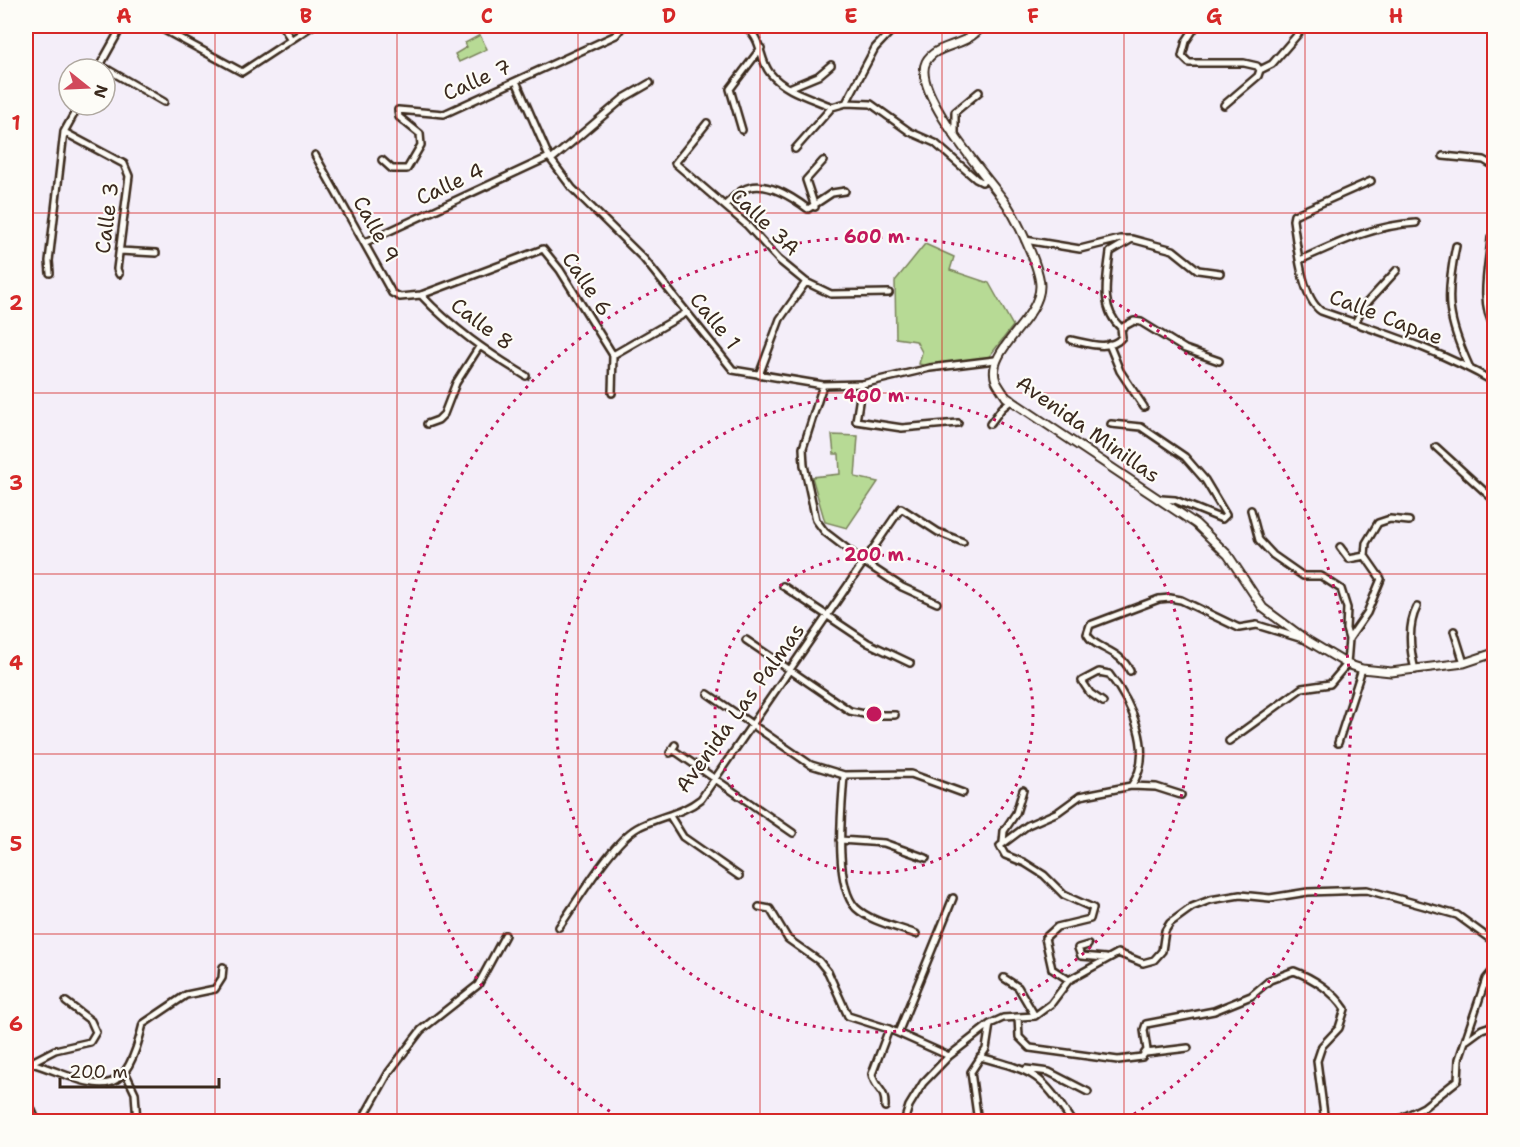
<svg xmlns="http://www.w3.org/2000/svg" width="1520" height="1147" font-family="'Shantell Sans',sans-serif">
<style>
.green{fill:#b7da95;stroke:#79825a;stroke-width:1.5}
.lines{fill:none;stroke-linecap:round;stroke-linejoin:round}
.street-casing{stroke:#3b2a1e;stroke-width:10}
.secondary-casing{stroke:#3b2a1e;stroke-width:11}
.street{stroke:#fdfcf7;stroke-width:5}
.secondary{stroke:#fdfcf7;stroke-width:7}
.grid{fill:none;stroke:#d62828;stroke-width:1.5;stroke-opacity:0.55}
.ring{fill:none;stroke:#c2185b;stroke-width:3;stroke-dasharray:3 6}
.labels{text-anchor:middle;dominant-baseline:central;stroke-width:4.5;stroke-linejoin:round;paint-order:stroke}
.street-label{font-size:21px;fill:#3b2a1e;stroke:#fdfcf7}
.centre{fill:#c2185b;stroke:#fdfcf7;stroke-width:3}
.ring-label{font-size:18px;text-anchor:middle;font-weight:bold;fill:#c2185b;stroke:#fdfcf7;stroke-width:4.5;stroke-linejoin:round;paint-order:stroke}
.neatline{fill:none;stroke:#d62828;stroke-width:2}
.grid-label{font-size:20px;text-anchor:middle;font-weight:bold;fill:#d62828}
</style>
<rect width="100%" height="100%" fill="#f4eef9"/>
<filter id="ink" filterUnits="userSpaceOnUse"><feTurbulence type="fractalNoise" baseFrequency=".0167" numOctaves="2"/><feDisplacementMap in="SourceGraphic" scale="12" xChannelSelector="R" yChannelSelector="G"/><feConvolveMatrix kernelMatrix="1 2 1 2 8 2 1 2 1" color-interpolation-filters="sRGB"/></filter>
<g filter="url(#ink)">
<path class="green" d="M 480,35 L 487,49 L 459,62 L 455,54 L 467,47 L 465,43 Z
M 925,244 L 954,257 L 950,270 L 989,283 L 1013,326 L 988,358 L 927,366 L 919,364 L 922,352 L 916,341 L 896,338 L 895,281 Z
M 832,435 L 858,436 L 855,477 L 878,482 L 847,528 L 825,522 L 812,477 L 840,474 L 839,454 L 834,454 Z"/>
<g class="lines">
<defs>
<path id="street" d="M 157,26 L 242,72 L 312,26
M 282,26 L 291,39
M 743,26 C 763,36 758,58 770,73 C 784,91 812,98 832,107
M 1196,26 L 1186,41 L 1182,56 L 1189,63 L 1244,63 L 1257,66 L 1260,70 L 1258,76 L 1224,105
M 100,65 L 164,102
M 98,69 L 122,26
M 1260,70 L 1272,64 L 1305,26
M 516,81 L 549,157 L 572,188 L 644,259 L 733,370 L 823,385 L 862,384 L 930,368 L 995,360
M 789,88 L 818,76 L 831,65
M 846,103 L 871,104 L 910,132 L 935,143 L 976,179 L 982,182 L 986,180
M 707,123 L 675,163 L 747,225 L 779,260 L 806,282 L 831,294 L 889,293
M 742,130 L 730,89 L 761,48
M 64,132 L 124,164 L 129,176 L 117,269 L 119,274
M 955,136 L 955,112 L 979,92
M 795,149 L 832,107 L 846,103 L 875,48 L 892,30
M 315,155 L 392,293 L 400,297 L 421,295 L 543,249 L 560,270 L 613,355 L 612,393
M 1443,156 L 1484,160 L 1494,166
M 382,160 L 392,169 L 407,169 L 421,145 L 420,134 L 399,117 L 398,110 L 444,114 L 616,35 L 623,26
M 551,160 L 624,98 L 650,83
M 1371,181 L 1294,215 L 1293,220 C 1297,245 1301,297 1321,311 C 1380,332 1440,350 1494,382
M 725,205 C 731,200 737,193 743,190 C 764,178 792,197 808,209 L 832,193 L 845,191
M 815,207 L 806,180 L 823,161
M 1494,232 L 1491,238 C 1489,265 1479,303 1494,326
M 1132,239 L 1110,252 C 1107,278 1099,308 1121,328 L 1134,321 L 1141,322 L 1185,349 L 1219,361
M 1025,240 L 1080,249 L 1120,239 L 1132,239 L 1173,250 L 1198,270 L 1220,273
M 366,242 L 549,157
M 1456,246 C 1445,298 1447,319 1470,368
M 120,251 L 156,253
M 1300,260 C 1338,243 1374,225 1416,223
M 50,273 L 49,261 L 64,132 L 79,105
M 421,295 C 452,328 487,352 526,376
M 1355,323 L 1363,307 L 1397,270
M 1071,340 C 1086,343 1111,352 1122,337 L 1121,328
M 1109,344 L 1120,371 L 1144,407
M 613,355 L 686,313
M 759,375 L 780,319 L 806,282
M 862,384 L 856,421 L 902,428 L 958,423
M 823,385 L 803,448 L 804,465 L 816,520 L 825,532 L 864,562 L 902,587 L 937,603
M 427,424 L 438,420 L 444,414 L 456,383 L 479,347
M 990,424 L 1002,408 L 1012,400
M 1111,424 L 1141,427 L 1185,457 L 1205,480 L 1226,515 L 1222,519 L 1175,500 L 1161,499
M 1436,447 L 1494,500
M 1251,510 L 1259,540 L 1273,555 L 1303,576 L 1321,576 L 1341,589 L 1347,608 L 1346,629 L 1349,639
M 1340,547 L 1349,559 L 1365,556
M 783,586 L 868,643 L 910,663
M 1454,631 L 1464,663
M 746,640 L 850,711 L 869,715 L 895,715
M 1415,670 C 1410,650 1407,626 1417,607
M 1130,671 C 1119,648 1095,650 1087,634 L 1090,625 L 1159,599 L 1170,598 L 1181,600 L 1239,628 L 1257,625 L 1303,639
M 708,694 L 811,765 L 844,775 L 911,774 L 963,793
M 1229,741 L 1302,688 L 1330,684 L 1347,664 L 1349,639 L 1367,613 L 1381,579 L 1365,556 L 1366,543 L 1378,523 L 1390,519 L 1409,521
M 1338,743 L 1362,669
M 672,749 L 793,833
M 670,753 L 675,745
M 844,775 C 842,806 833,885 856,908 C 871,922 898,927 916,934
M 1131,786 L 1156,787 L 1181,795
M 670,816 L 683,837 L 739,876
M 840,840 L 884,843 L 926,858
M 1003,842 L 1004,831 L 1016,813 L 1023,790
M 759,907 L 770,909 L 788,939 L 819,961 L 828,972 L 848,1016 L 889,1029 L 949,1056
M 559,927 C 578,901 611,843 637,828 C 658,816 681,815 701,799 L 901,508 L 938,532 L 963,542
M 1088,945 L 1078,948 L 1081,956 L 1106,958
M 1004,978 L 1018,987 L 1035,1016
M 1069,980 L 1052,969 L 1045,938 L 1057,927 L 1090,919 L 1093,908 L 1064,895 L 1044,875 L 1025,863 L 1005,855 L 1000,846 L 1028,825 L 1058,812 L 1080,796 L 1131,786 C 1156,753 1131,702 1109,674 L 1099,672 L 1082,681 L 1090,693 L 1103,702
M 1018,1017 L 1019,1037 L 1030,1048 L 1118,1060 L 1142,1057 L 1147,1050 L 1144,1030 L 1146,1024 L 1214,1011 L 1251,996 L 1270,980 L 1294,971 C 1313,978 1334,992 1345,1009 L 1339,1028 L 1322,1046 L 1317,1061 L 1325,1122
M 898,1033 L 953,898
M 1467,1040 L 1482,1029 L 1494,1025
M 1146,1053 L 1188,1048
M 980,1057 C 1035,1072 1041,1073 1072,1122
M 32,1063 C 98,1085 123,1109 143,1024 L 186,995 L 215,989 L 222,978 L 223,967
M 26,1065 L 55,1050 L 90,1042 L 96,1032 L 91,1021 L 66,1002
M 1026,1069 L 1049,1072 L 1088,1092
M 126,1074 L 135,1093 L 137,1122
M 26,1097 L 37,1122
M 885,1107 C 886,1088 875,1090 872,1074 L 889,1029
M 364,1122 L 366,1113 L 389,1072 L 421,1030 L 478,985 L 505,935
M 904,1122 L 909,1106 L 923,1083 L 949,1056 L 990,1024 L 1003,1018 L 1035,1016 L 1051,1004 L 1069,980 L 1118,953 L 1143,963 L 1154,960 L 1162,951 L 1165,931 L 1170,923 L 1192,907 L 1210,900 L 1240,895 L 1270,898 L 1308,892 L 1367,890 L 1457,915 L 1494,942
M 978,1122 L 971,1072 L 986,1049 L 990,1024
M 1394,1122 L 1424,1107 L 1458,1080 L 1459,1059 L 1486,979 L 1494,969"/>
<path id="secondary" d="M 982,26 C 966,48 936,43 926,62 C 911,91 987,177 1005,202 C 1016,217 1040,267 1040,286 C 1040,320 984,351 996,381 C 999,387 1003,392 1006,397 L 1196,524 L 1228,555 L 1263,608 L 1305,639 L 1347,664 L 1362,669 L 1391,672 L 1464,663 L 1494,653"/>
</defs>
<use href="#street" class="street-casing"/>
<use href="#secondary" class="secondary-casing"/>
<use href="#street" class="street"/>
<use href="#secondary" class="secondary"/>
</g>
</g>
<path class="grid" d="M 215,26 L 215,1122M 397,26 L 397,1122M 578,26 L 578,1122M 760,26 L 760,1122M 942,26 L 942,1122M 1124,26 L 1124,1122M 1305,26 L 1305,1122M 26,213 L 1494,213M 26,393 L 1494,393M 26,574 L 1494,574M 26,754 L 1494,754M 26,934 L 1494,934"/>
<g class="ring">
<circle cx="874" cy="714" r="159"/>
<circle cx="874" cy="714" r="318"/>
<path d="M625 1121A477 477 0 1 1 1123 1121"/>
</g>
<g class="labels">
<g class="street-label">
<text transform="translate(477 80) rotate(-24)">Calle 7</text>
<text transform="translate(450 184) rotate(-25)">Calle 4</text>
<text transform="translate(107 218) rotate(-83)">Calle 3</text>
<text transform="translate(765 222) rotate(44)">Calle 3A</text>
<text transform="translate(376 229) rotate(61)">Calle 9</text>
<text transform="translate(587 284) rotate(56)">Calle 6</text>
<text transform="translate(1386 317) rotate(21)">Calle Capae</text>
<text transform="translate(715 321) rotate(51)">Calle 1</text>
<text transform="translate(482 324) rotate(37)">Calle 8</text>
<text transform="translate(1088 429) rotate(35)">Avenida Minillas</text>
<text transform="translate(740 708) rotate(-54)">Avenida Las Palmas</text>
</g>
</g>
<circle cx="874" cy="714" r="9" class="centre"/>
<g class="ring-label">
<text x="874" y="243">600 m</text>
<text x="874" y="402">400 m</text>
<text x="874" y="561">200 m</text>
</g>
<rect width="1520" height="1147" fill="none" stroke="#fdfcf7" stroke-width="66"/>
<g transform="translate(87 87) rotate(108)"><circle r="28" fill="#fdfcf7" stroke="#afa8a0" stroke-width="1.5"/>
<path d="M0-4.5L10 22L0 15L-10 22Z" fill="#d1495b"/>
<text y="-9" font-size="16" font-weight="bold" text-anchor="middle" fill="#3b2a1e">N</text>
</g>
<path d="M60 1078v9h159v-9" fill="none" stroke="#3b2a1e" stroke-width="3"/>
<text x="69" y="1078" font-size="18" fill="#3b2a1e" stroke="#fdfcf7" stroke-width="4.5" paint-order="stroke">200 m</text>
<rect x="33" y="33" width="1454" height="1081" class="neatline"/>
<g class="grid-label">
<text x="124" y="23">A</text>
<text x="306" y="23">B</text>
<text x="487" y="23">C</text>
<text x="669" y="23">D</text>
<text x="851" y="23">E</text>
<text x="1033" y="23">F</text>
<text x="1214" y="23">G</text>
<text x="1396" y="23">H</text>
<text x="16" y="130">1</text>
<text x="16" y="310">2</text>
<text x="16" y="490">3</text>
<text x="16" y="670">4</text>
<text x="16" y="851">5</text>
<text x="16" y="1031">6</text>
</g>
</svg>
